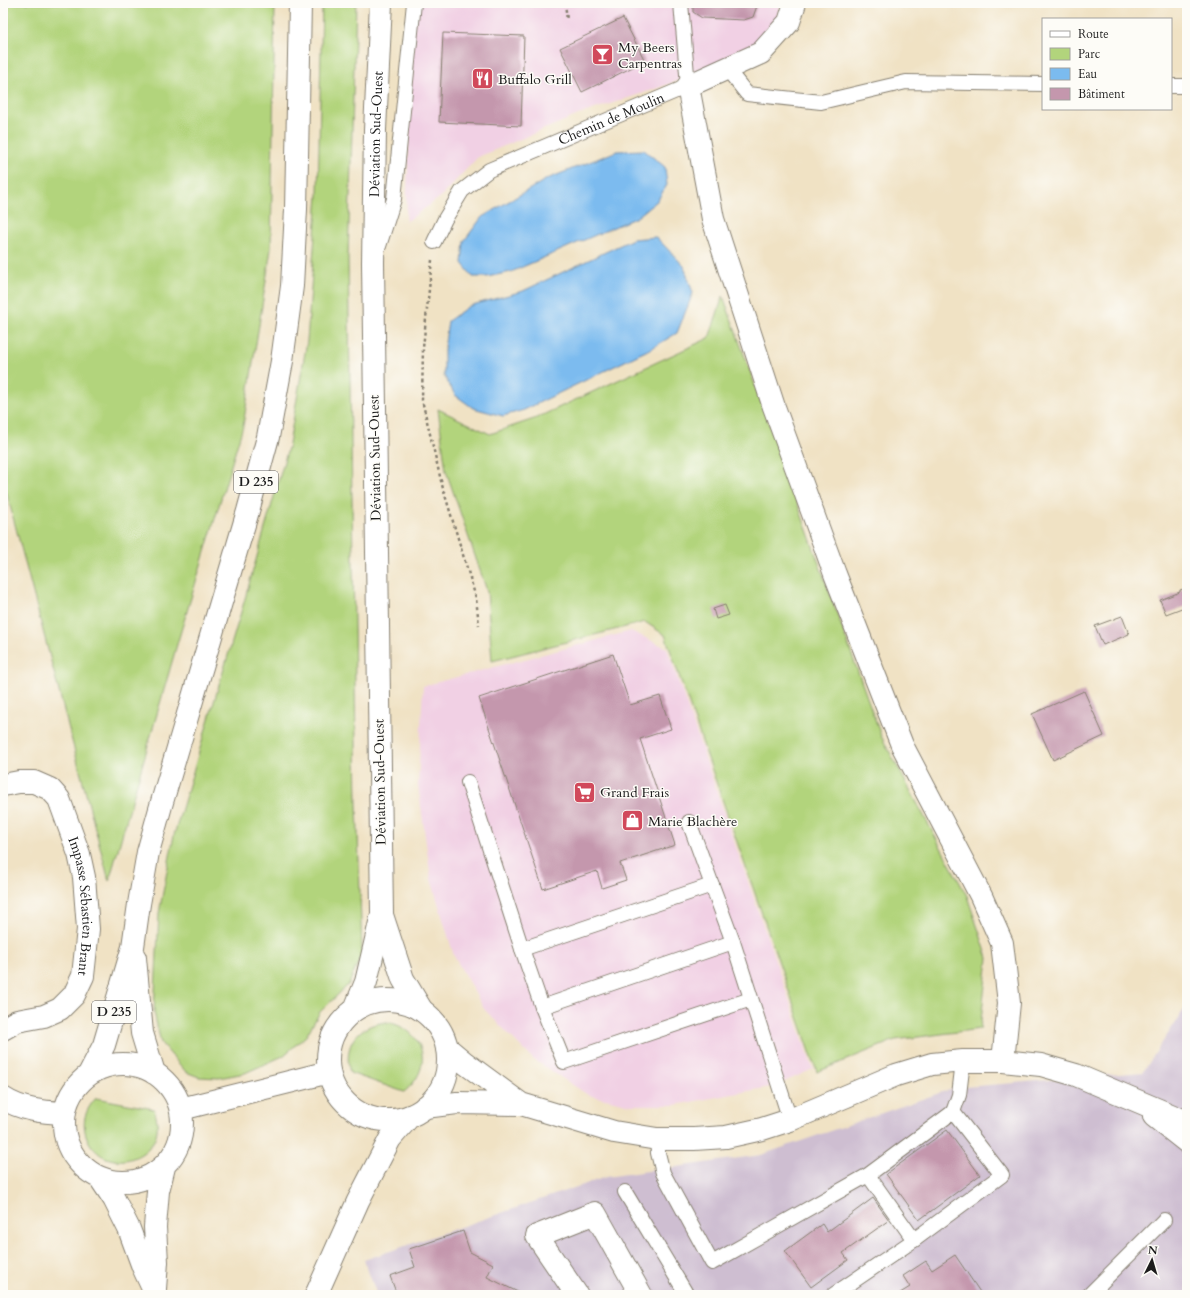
<svg xmlns="http://www.w3.org/2000/svg" width="1190" height="1298" font-family="Cardo,serif">
<style>
.built{fill:#f1d0e4}
.industrial{fill:#cebed1}
.green{fill:#b2d47c;stroke:#67784c}
.water{fill:#7bbbef;stroke:#4c6c86}
.building{fill:#c497ad}
.lines{fill:none;stroke-linecap:round;stroke-linejoin:round}
.service-casing{stroke:#867f70;stroke-width:16}
.minor-casing{stroke:#867f70;stroke-width:24}
.tertiary-casing{stroke:#867f70;stroke-width:24}
.secondary-casing{stroke:#867f70;stroke-width:24}
.primary-casing{stroke:#867f70;stroke-width:24}
.path{stroke:#867f70;stroke-width:2.5;stroke-dasharray:3 3;stroke-linecap:butt}
.service{stroke:#fff;stroke-width:14}
.minor{stroke:#fff;stroke-width:22}
.tertiary{stroke:#fff;stroke-width:22}
.secondary{stroke:#fff;stroke-width:22}
.primary{stroke:#fff;stroke-width:22}
.labels{text-anchor:middle;dominant-baseline:central;stroke-width:3;stroke-linejoin:round;paint-order:stroke}
.shield{fill:#fdfcf7;stroke:#605f5e;stroke-width:1}
.shield-label{font-size:13px;font-weight:bold;fill:#1c1c1c}
.poi-label{font-size:14px;fill:#1c1c1c;stroke:#fdfcf7;text-anchor:start}
.street-label{font-size:14px;fill:#1c1c1c;stroke:#fdfcf7}
</style>
<rect width="100%" height="100%" fill="#fdfcf7"/>
<filter id="ink" filterUnits="userSpaceOnUse"><feTurbulence type="fractalNoise" baseFrequency=".025" numOctaves="2"/><feDisplacementMap in="SourceGraphic" scale="8" xChannelSelector="R" yChannelSelector="G"/><feConvolveMatrix kernelMatrix="1 2 1 2 8 2 1 2 1" color-interpolation-filters="sRGB"/></filter>
<filter id="wash" filterUnits="userSpaceOnUse"><feTurbulence type="fractalNoise" baseFrequency=".012" numOctaves="4" result="noise"/><feDisplacementMap in="SourceGraphic" scale="16" xChannelSelector="R" yChannelSelector="G"/><feGaussianBlur stdDeviation="0.9" result="paint"/><feColorMatrix in="noise" values="0 0 0 0 0 0 0 0 0 0 0 0 0 0 0 0 0 1.4 0 .05"/><feComposite in="paint" operator="in"/></filter>
<g filter="url(#wash)">
<rect width="100%" height="100%" fill="#f0e2c4"/>
<path class="built" d="M 413,3 L 781,3 L 774,28 L 757,47 L 698,73 L 655,89 L 583,113 L 478,157 L 439,198 L 406,222 Z
M 631,631 L 667,648 L 813,1069 L 775,1086 L 675,1105 L 631,1105 L 588,1095 L 533,1059 L 484,1009 L 454,956 L 431,879 L 418,785 L 423,686 Z"/>
<path class="industrial" d="M 1187,1005 L 1187,1295 L 377,1295 L 364,1260 L 606,1177 L 761,1155 L 954,1088 L 1143,1072 Z"/>
<path class="green" d="M 3,3 L 275,3 L 271,249 L 243,426 L 178,641 L 109,881 L 3,479 Z
M 322,3 L 356,3 L 348,257 L 357,804 L 362,953 L 349,984 L 320,1012 L 306,1036 L 283,1056 L 245,1073 L 219,1078 L 199,1077 L 186,1072 L 161,1043 L 154,1012 L 159,913 L 174,835 L 244,602 L 289,444 L 307,341 L 318,195 Z
M 723,296 L 881,736 L 967,896 L 988,958 L 980,1029 L 895,1040 L 817,1072 L 665,635 L 645,622 L 492,661 L 487,591 L 446,471 L 438,409 L 490,434 L 534,419 L 709,338 Z
M 387,1022 C 425,1030 435,1067 404,1092 L 350,1073 C 343,1044 357,1025 387,1022 Z
M 96,1098 L 154,1109 C 156,1116 158,1122 157,1130 C 155,1150 133,1163 114,1160 C 94,1157 81,1136 85,1117 C 87,1109 91,1104 96,1098 Z"/>
<path class="water" d="M 644,150 L 665,167 L 667,185 L 657,201 L 637,217 L 511,272 L 487,277 L 473,277 L 462,263 L 464,241 L 482,217 L 547,179 L 617,151 Z
M 656,237 L 684,266 L 693,293 L 677,333 L 652,348 L 524,410 L 503,416 L 473,408 L 455,395 L 444,376 L 444,350 L 448,321 L 469,306 L 523,291 L 633,239 Z"/>
<g id="blocks">
<path class="building" d="M 693,3 L 758,3 L 753,17 L 744,20 L 702,18 L 693,12 Z
M 623,18 L 645,61 L 582,92 L 560,48 Z
M 443,33 L 524,36 L 521,126 L 439,122 Z
M 1187,588 L 1187,606 L 1166,614 L 1160,600 L 1180,592 L 1180,590 Z
M 725,605 L 729,615 L 716,619 L 713,609 Z
M 1122,616 L 1129,634 L 1103,645 L 1095,626 Z
M 613,654 L 630,705 L 660,696 L 671,729 L 640,739 L 675,845 L 620,863 L 626,880 L 602,888 L 597,871 L 543,889 L 479,698 Z
M 1084,691 L 1104,736 L 1053,760 L 1032,714 Z
M 947,1130 L 980,1175 L 919,1220 L 886,1174 Z
M 873,1198 L 889,1220 L 843,1253 L 848,1260 L 811,1287 L 785,1251 L 822,1224 L 827,1232 Z
M 463,1231 L 470,1252 L 493,1264 L 487,1277 L 524,1295 L 397,1295 L 390,1276 L 415,1267 L 409,1249 Z
M 955,1255 L 982,1295 L 897,1295 L 910,1287 L 903,1276 L 926,1261 L 932,1270 Z"/>
</g>
</g>
<g filter="url(#ink)">
<use href="#blocks" fill-opacity="0" stroke="#867f70" stroke-width="1"/>
<g class="lines">
<defs>
<g id="service">
<path d="M 727,69 L 747,94 L 821,102 L 906,82 L 1043,84"/>
<path d="M 1171,86 L 1187,86"/>
<path id="s1" d="M 434,242 L 445,219 L 462,191 L 489,170 L 688,86 L 681,3"/>
<path d="M 379,246 L 394,199 L 414,3"/>
<path d="M 468,782 L 522,949"/>
<path d="M 689,822 L 712,885"/>
<path d="M 751,999 L 564,1062 L 542,1007 L 522,949 L 712,885 L 733,942 L 790,1120"/>
<path d="M 542,1007 L 733,942"/>
<path d="M 953,1112 L 959,1095 L 963,1061"/>
<path d="M 657,1139 L 658,1153 L 663,1173 L 712,1263 L 868,1175 L 953,1112 L 1002,1175 L 914,1240 L 868,1175"/>
<path d="M 625,1192 L 687,1295"/>
<path d="M 833,1295 L 914,1240"/>
<path d="M 1089,1295 L 1164,1220"/>
</g>
<g id="minor">
<path d="M 795,3 L 789,22 L 761,53 L 688,86 L 713,219 L 774,407 L 835,574 L 902,745 L 981,896 L 1002,943 L 1009,1003 L 1003,1061"/>
<path id="s2" d="M 3,785 L 19,782 L 34,782 L 50,789 L 59,799 L 79,854 L 84,877 L 88,929 L 83,976 L 74,995 L 60,1009 L 44,1016 L 17,1021 L 3,1029"/>
<path d="M 3,1098 C 21,1110 43,1112 64,1113"/>
<path d="M 577,1295 L 537,1236 L 595,1213 L 641,1295"/>
</g>
<path id="tertiary" d="M 447,1048 L 465,1063 L 521,1104
M 425,1107 L 457,1103 L 521,1104 L 614,1132 L 657,1139 L 694,1139 L 726,1137 L 762,1129 L 790,1120 L 896,1075 L 932,1064 L 963,1061 L 1003,1061 L 1041,1065 L 1076,1075 L 1187,1122
M 181,1109 L 329,1072
M 1154,1116 L 1187,1142"/>
<g id="secondary">
<path d="M 382,915 L 403,979 L 421,1009"/>
<circle cx="388" cy="1060" r="60"/>
<path id="s3" d="M 355,1009 L 366,982 L 382,914 L 373,263 L 375,130 L 381,3"/>
<path d="M 316,1295 L 358,1201 L 390,1139 L 410,1116"/>
</g>
<path id="primary" d="M 135,958 L 142,1033 L 154,1073
M64 1123a59 59 0 1 1 118 0a59 59 0 1 1-118 0Z
M 89,1074 L 104,1045 L 133,947 L 139,904 L 148,852 L 162,802 L 248,511 L 268,437 L 282,361 L 292,286 L 296,209 L 300,3
M 100,1178 L 114,1199 L 129,1229 L 143,1267 L 156,1295
M 155,1289 L 157,1262 L 155,1227 L 158,1191 L 164,1167"/>
</defs>
<use href="#service" class="service-casing"/>
<use href="#minor" class="minor-casing"/>
<use href="#tertiary" class="tertiary-casing"/>
<use href="#secondary" class="secondary-casing"/>
<use href="#primary" class="primary-casing"/>
<path class="path" d="M 565,3 L 567,20
M 432,260 L 423,348 L 422,400 L 442,485 L 476,598 L 479,625"/>
<use href="#service" class="service"/>
<use href="#minor" class="minor"/>
<use href="#tertiary" class="tertiary"/>
<use href="#secondary" class="secondary"/>
<use href="#primary" class="primary"/>
</g>
</g>
<defs>
<symbol id="bar-square" viewBox="-11 -11 22 22"><rect x="-9" y="-9" width="18" height="18" rx="4" fill="#d1495b" stroke="#fdfcf7"/><path d="M-6-5H6L.8 .8V4.5H3.5V6h-7V4.5H-.8V.8Z" fill="#fff"/></symbol>
<symbol id="restaurant-square" viewBox="-11 -11 22 22"><rect x="-9" y="-9" width="18" height="18" rx="4" fill="#d1495b" stroke="#fdfcf7"/><path d="M-5-6h1v4h1v-4h1v4h1v-4h1v5L-1.5 .5V6h-2V.5L-5-1ZM5-6V6H3V1.5H1.5Q1.5-4 5-6Z" fill="#fff"/></symbol>
<symbol id="supermarket-square" viewBox="-11 -11 22 22"><rect x="-9" y="-9" width="18" height="18" rx="4" fill="#d1495b" stroke="#fdfcf7"/><path d="M-6-5.5h2.5l.6 2H6L4.5 2H-2.5L-4.4-4H-6ZM-1.5 3.2a1.3 1.3 0 1 0 .1 0ZM3 3.2a1.3 1.3 0 1 0 .1 0Z" fill="#fff"/></symbol>
<symbol id="shop-square" viewBox="-11 -11 22 22"><rect x="-9" y="-9" width="18" height="18" rx="4" fill="#d1495b" stroke="#fdfcf7"/><path d="M-5-2.5h2.3a2.7 3.5 0 0 1 5.4 0H5L5.5 6h-11ZM-1.5-2.5h3a1.5 2.3 0 0 0-3 0Z" fill="#fff"/></symbol>
</defs>
<g fill-rule="evenodd">
<use href="#bar-square" x="590" y="42" width="25" height="25"/>
<use href="#restaurant-square" x="470" y="66" width="25" height="25"/>
<use href="#supermarket-square" x="572" y="780" width="25" height="25"/>
<use href="#shop-square" x="620" y="808" width="25" height="25"/>
</g>
<g class="labels">
<g class="shield">
<rect x="234" y="471" width="44" height="22" rx="3"/>
<rect x="92" y="1001" width="44" height="22" rx="3"/>
</g>
<g class="shield-label">
<text x="256" y="482">D 235</text>
<text x="114" y="1012">D 235</text>
</g>
<g class="poi-label">
<text x="618" y="47">My Beers<tspan x="618" dy="16">Carpentras</tspan></text>
<text x="498" y="79">Buffalo Grill</text>
<text x="600" y="792">Grand Frais</text>
<text x="648" y="821">Marie Blachère</text>
</g>
<g class="street-label">
<text stroke="none"><textPath href="#s1" startOffset="225">Chemin de Moulin</textPath></text>
<text stroke="none"><textPath href="#s3" startOffset="879">Déviation Sud-Ouest</textPath></text>
<text transform="translate(375 458) rotate(-91)">Déviation Sud-Ouest</text>
<text transform="translate(380 782) rotate(-91)">Déviation Sud-Ouest</text>
<text stroke="none"><textPath href="#s2" startOffset="173">Impasse Sébastien Brant</textPath></text>
</g>
</g>
<rect width="1190" height="1298" fill="none" stroke="#fdfcf7" stroke-width="16"/>
<rect x="1042" y="18" width="130" height="92" fill="#fdfcf7" stroke="#a3a29f"/>
<rect x="1050" y="31" width="20" height="6" fill="#ffffff" stroke="#a3a29f"/>
<text x="1078" y="38" font-size="12" fill="#1c1c1c">Route</text>
<rect x="1050" y="48" width="20" height="12" fill="#b2d47c" stroke="#a3a29f"/>
<text x="1078" y="58" font-size="12" fill="#1c1c1c">Parc</text>
<rect x="1050" y="68" width="20" height="12" fill="#7bbbef" stroke="#a3a29f"/>
<text x="1078" y="78" font-size="12" fill="#1c1c1c">Eau</text>
<rect x="1050" y="88" width="20" height="12" fill="#c497ad" stroke="#a3a29f"/>
<text x="1078" y="98" font-size="12" fill="#1c1c1c">Bâtiment</text>
<g transform="translate(1152 1260) rotate(5)" stroke="#fdfcf7" stroke-width="3" paint-order="stroke">
<path d="M0-3L7 15L0 10L-7 15Z" fill="#1c1c1c"/>
<text y="-6" font-size="11" font-weight="bold" text-anchor="middle" fill="#1c1c1c">N</text>
</g>
</svg>
